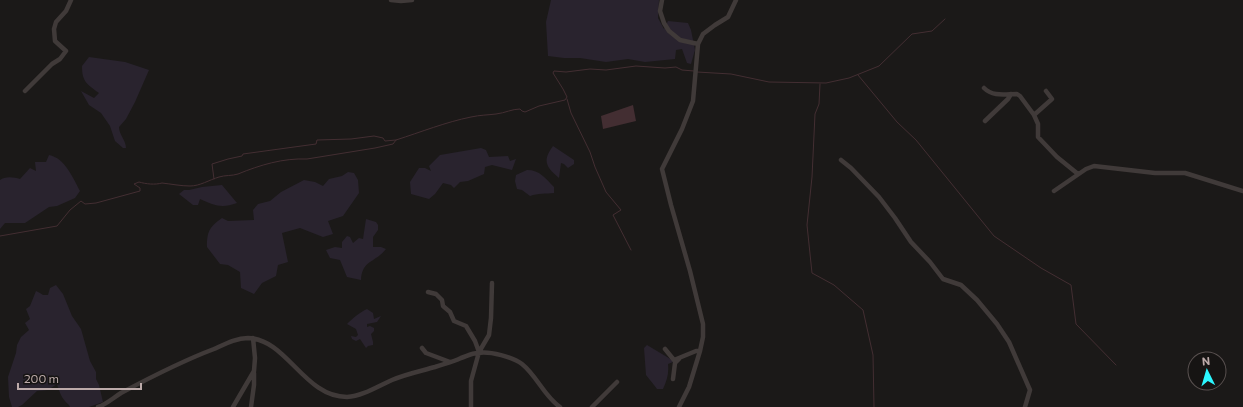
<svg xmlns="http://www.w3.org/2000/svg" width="1243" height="407" font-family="Commissioner,sans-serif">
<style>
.green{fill:#29232e}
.water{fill:#432e32}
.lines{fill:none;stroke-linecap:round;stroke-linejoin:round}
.stream{stroke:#432e32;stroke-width:1}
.street{stroke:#403a39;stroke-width:4.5}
</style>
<rect width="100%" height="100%" fill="#1b1918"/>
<path class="green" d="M 551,0 L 659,0 L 658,18 L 664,29 L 668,21 L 688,23 L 691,30 L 695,50 L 691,64 L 687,63 L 682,49 L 676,50 L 675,59 L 645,62 L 628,59 L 606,62 L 580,58 L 564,58 L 548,56 L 546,22 Z
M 89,57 L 125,62 L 149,70 L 135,102 L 126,119 L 119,127 C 119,135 126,140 126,148 L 123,148 L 115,141 L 110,126 L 101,113 L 89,105 L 81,91 L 94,98 L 99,93 C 87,84 82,82 82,66 Z
M 553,146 L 574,160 L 574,164 L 568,168 L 564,164 L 561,163 L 559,178 C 546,167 542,161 553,146 Z
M 481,148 L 486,150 L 489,157 L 508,156 L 510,161 L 516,159 L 512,170 L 492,165 L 485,167 L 484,174 L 468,181 L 460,182 L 454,188 L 451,185 L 443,183 L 435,194 L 429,199 L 411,194 L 410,182 L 419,168 L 425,168 L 431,171 L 429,166 L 440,155 Z
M 49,155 C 65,158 73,178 80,191 L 75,198 L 57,206 L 49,207 L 25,223 L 5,223 L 0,229 L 0,180 C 5,176 14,177 20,179 L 30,168 L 36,171 L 35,162 L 46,162 Z
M 527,170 C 540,170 545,178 554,187 L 554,193 C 546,194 538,193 530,196 L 522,190 L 517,189 L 515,181 L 516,175 Z
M 348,172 L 354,173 L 358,180 L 359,193 L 343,216 L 328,221 L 333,234 L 323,237 L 300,228 L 282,233 L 288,262 L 278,265 L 276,276 L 262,283 L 254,294 L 241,288 L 240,272 L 228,265 L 220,264 L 207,247 C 207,232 209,227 222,218 L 228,221 L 254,220 L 253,210 L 258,204 L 270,201 L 281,192 L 304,180 L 315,182 L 323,186 L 329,179 L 342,176 Z
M 222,185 L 237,203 C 221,209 214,205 200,199 L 198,205 L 193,205 L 179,194 L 184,190 L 189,190 L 202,187 Z
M 366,219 L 376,222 L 378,225 L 378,230 L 373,237 L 373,247 L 381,247 L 386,249 C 375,263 362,260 361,280 L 347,277 L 340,260 L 330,258 L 326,250 L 335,247 L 342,248 L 342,242 L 347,236 L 350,237 L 353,243 L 359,238 L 363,239 Z
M 56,285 L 63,294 L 72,316 L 81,329 L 90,361 L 96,372 L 96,379 L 99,385 L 103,402 L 89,407 L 70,407 L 69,405 C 61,398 60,393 57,384 L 48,390 L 37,391 L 22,405 L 18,407 L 12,407 L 9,397 L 8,377 L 16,353 L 17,345 L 21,337 L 29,330 L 25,323 L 30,319 L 26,309 L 30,306 L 36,291 L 40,293 L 43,295 L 48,295 L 50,288 Z
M 367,309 L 373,313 L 374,319 L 381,316 L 377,322 L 367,324 L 367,327 L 370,326 L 374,328 L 374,331 L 371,334 L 373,342 L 373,345 L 368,346 L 366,348 L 360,339 L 356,341 L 352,339 L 351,336 L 356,337 L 358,335 L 356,329 L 347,324 C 352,319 360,312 367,309 Z
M 647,345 L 672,360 L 673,362 L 668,364 C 669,374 667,380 663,389 L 657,389 L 654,385 L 646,375 L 644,348 Z"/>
<path class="water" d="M 633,105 L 636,121 L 603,129 L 601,116 Z"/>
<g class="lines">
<path class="stream" d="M 697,72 L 731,74 L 769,82 L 826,83 L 849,78 L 879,66 L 912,34 L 932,31 L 945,19
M 858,75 L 897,122 L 916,140 L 994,236 L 1041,268 L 1071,285 L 1076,324 L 1116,365
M 820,84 L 819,104 L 815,114 L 812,177 L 807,225 L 812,273 L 834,285 L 863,310 L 873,355 L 874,407
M 567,99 L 571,113 L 590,152 L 595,167 L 606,192 L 621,210 L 613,215 L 631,250
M 214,179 L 212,164 L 228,159 L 242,156 L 243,154 L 316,144 L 317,140 L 351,139 L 374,136 L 383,138 L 385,141 L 396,140
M 0,236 L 57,226 L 70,210 L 81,201 L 85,204 L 96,203 L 140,191 L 140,188 L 134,184 L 139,182 C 146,184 155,185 162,183 C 171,184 181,186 190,186 C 200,186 209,180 219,177 C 225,175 232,176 238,174 C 260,165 283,158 307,159 L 375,148 L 393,144 L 396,140 C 421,132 446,122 471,117 C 480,115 488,115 496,114 C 505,113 512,109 520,109 L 522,111 L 525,112 L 539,106 L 565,100 L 567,97 L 563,89 L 553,73 L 554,71 L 566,72 L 590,69 L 606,70 L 636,66 L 665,68 L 676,67 L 682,70 L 694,71"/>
<path class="street" d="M 391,0 L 401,1 L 412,0
M 662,0 L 660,11 L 664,23 L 669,31 L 680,40 L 698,44
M 984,88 C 993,97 1005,94 1017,94 L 1020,96 L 1034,115 L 1038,124 L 1038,137 L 1057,157 L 1078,174
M 25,91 L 52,64 L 60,59 L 66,51 L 55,41 L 54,29 L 56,22 L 66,11 L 71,0
M 1034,115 L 1052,99 L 1046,91
M 985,121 L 1008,99 L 1011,94
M 841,160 L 851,168 L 879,197 L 895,218 L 911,242 L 930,262 L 943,279 L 961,285 L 977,300 L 997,324 L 1009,342 L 1030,390 L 1025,407
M 1054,191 L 1086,169 L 1094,166 L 1155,173 L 1185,173 L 1243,191
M 428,292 L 436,294 L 442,300 L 443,306 L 450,312 L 454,321 L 466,326 L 475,341 L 479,352 L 471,381 L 471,407
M 422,348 L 426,353 L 450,362
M 665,349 L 674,360 L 696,351 L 700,351
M 479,352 L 489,335 L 491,318 L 492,283
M 673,379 L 675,363 L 679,359
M 98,407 C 107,404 113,398 121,393 C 151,377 182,361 214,349 C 225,344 236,338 248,338 C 287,339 304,397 347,397 C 363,396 378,386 392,380 C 406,374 421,371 435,367 C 444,364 453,362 461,358 C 467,356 472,353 478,353 C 490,351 513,357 522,364 C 537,376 544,396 560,407
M 233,407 L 254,371 L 255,358 L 253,338
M 251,407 L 254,385 L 254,373
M 592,407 L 617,382
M 679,407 L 689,387 L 700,351 L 703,337 L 703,324 L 690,271 L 671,205 L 662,169 L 682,129 L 693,101 L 698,44 L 703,34 L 715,25 L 728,17 L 736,0"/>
</g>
<g transform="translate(1207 371) rotate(355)"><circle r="19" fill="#161413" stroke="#58504f"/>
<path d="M0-3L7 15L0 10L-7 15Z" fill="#2cf7ff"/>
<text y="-6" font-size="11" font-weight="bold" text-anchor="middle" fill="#bcaaa9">N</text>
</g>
<path d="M18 383v6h123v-6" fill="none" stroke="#bcaaa9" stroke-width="2"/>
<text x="24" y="383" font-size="12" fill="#bcaaa9" stroke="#161413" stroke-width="3" paint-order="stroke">200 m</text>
</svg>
